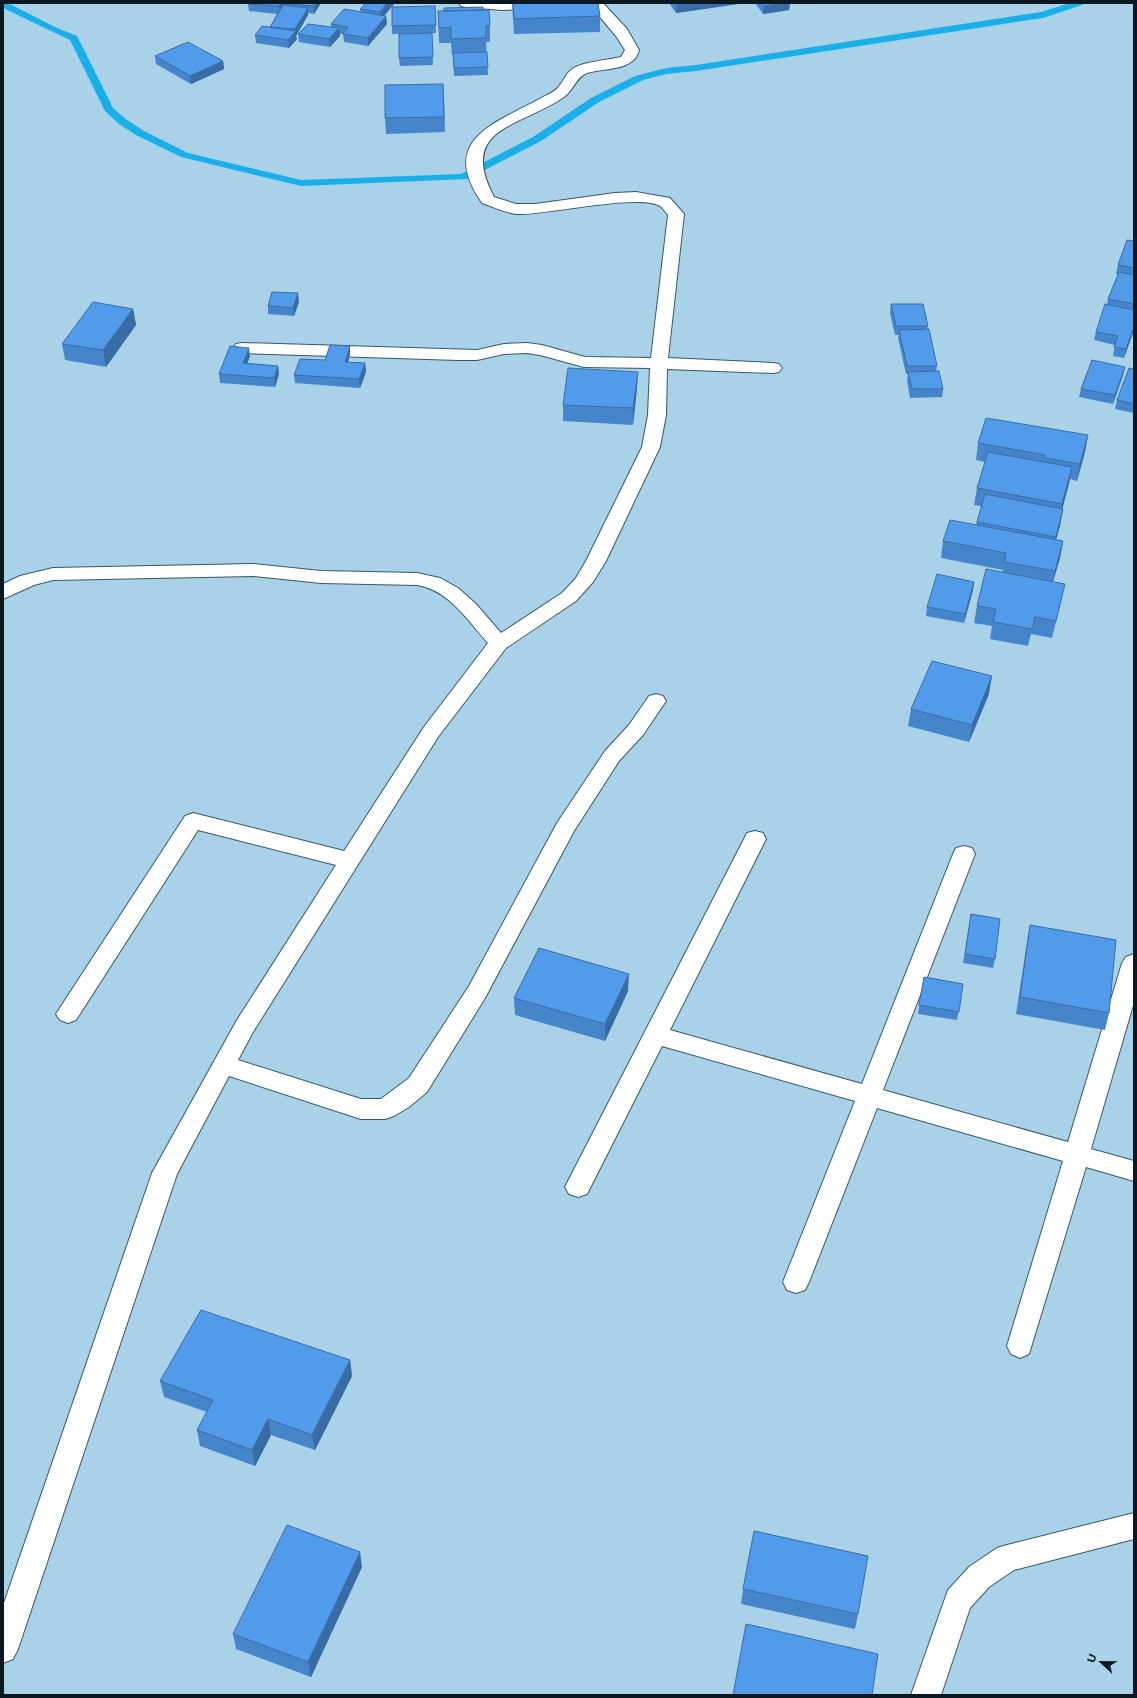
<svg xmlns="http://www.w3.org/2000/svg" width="1137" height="1698" font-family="Montserrat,sans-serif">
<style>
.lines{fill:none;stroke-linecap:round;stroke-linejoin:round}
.stream{fill:#1bafe9;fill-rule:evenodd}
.minor-casing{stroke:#34586b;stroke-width:2}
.tertiary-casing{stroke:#34586b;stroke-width:2}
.minor{fill:#fff;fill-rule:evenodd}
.tertiary{fill:#fff;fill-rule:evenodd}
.wall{fill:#4785ca}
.shaded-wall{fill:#396ca4}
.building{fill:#529beb;stroke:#396ca4}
</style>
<rect width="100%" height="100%" fill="#a9d1e7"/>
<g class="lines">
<path class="stream" d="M 3,3 L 8,3 L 57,28 L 77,36 L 113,108 L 127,120 L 144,131 L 188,153 L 301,180 L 461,174 L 533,137 L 591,98 L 635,76 L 666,68 L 696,65 L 1041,12 L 1070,3 L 1084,3 L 1082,5 L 1043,18 L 696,71 L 666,74 L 643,80 L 599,102 L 541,141 L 467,179 L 301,186 L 181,157 L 136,135 L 119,124 L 105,111 L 70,40 L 3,8 Z"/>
<defs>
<path id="minor" d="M 588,3 L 603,3 L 627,29 L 639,50 C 635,71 603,68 587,73 C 576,77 573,91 564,97 C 521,127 457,127 494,197 L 516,204 L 535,204 L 615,193 L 636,192 L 670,198 L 684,214 L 668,358 L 773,363 L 779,364 L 782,368 L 779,372 L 773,373 L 667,369 L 666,415 L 660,447 L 606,561 L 593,582 L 576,601 L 506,648 L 438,737 L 253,1032 L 238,1060 L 361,1099 L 381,1099 L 409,1078 L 469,986 L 557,823 L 605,751 L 629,725 L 649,696 L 656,694 L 663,696 L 666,701 L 643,735 L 619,761 L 574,831 L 485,998 L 427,1092 L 409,1107 L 394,1116 L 385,1119 L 361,1119 L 229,1076 L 177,1174 L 18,1649 L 13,1659 L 3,1663 L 3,1606 L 152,1173 L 237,1020 L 336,865 L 198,830 L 76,1020 L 68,1023 L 60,1020 L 56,1014 L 185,816 L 193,813 L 344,851 L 424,727 L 488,643 C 468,621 449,590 417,585 L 321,583 L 253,576 L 53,580 L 34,585 L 3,599 L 3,584 L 20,576 L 53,568 L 253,564 L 321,571 L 417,573 L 440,578 L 458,588 L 476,604 L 501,633 L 562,593 L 576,578 L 586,561 L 642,447 L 648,415 L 650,368 L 584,367 L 540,355 L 527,353 L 504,354 L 477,360 L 458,360 L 242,353 L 236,352 L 233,348 L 236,344 L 242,343 L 477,350 L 504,344 L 527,343 L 542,345 L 585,357 L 651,358 L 668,215 C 665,212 663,208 660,206 C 641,193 546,215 517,214 C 506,213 493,207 482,203 C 437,138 497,123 543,97 C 549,94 556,91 560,85 C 564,80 566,74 571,70 C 580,62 608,60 621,57 L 625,50 L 616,36 Z
M 755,831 L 763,833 L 766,839 L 670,1030 L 862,1084 L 953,854 L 956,848 L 964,846 L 972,848 L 975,854 L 883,1090 L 1068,1142 L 1122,963 L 1126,957 L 1134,954 L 1134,1002 L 1091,1149 L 1134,1161 L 1134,1181 L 1086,1167 L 1029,1354 L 1020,1358 L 1011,1354 L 1007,1346 L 1063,1161 L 877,1108 L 809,1282 L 805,1290 L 796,1293 L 787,1290 L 783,1282 L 855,1101 L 662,1046 L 587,1194 L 578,1197 L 569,1194 L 565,1187 L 744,839 L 747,833 Z
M 1134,1513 L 1134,1539 L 1014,1570 L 989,1587 L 970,1608 L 941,1695 L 911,1695 L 948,1590 L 969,1567 L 997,1548 L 1007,1545 Z"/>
<path id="tertiary" d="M 459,3 L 576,3 L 574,6 L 569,7 L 502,10 L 466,7 L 461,6 Z"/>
</defs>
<use href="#minor" class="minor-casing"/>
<use href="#tertiary" class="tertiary-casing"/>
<use href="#minor" class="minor"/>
<use href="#tertiary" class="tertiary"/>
</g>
<path class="wall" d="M 321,3 L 314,14 L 308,13 L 308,15 L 296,36 L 297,39 L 289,48 L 256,43 L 255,35 L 270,27 L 277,14 L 249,11 L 248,4 Z
M 366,3 L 395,3 L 384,16 L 386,16 L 387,24 L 368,46 L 344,42 L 343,34 L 340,34 L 340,36 L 330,47 L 299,42 L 298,34 L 331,27 L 331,24 L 361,12 L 360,9 Z
M 512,3 L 598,3 L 600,16 L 600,32 L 514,34 Z
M 669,3 L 745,3 L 676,13 Z
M 755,3 L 790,3 L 789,10 L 763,14 Z
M 435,6 L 436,33 L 392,34 L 392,26 Z
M 483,10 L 490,26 L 490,42 L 486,42 L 488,75 L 454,76 L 453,55 L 452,55 L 451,43 L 439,43 L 438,11 Z
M 432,33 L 433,65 L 400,66 L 399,58 Z
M 155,56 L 223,61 L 224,69 L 191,84 L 156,64 Z
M 443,84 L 445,132 L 386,134 L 385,118 Z
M 1134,241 L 1134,330 L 1124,358 L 1113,356 L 1115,345 L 1094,340 L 1096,332 L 1107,305 L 1108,299 L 1118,274 L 1116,274 L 1118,265 Z
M 299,302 L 294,316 L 268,314 L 268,306 Z
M 891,304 L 928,326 L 927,329 L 937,366 L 936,371 L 943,389 L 942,397 L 910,398 L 907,380 L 908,374 L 906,374 L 898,338 L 899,335 L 895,335 L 890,313 Z
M 133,309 L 136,325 L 106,367 L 65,360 L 62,344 Z
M 350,355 L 348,362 L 365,363 L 366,372 L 360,388 L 295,383 L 294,375 L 325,360 Z
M 250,356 L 247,364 L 278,366 L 279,374 L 275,387 L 220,383 L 219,374 Z
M 1125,367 L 1123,375 L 1113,404 L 1079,397 L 1081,389 Z
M 1134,369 L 1134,413 L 1115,409 L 1117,400 Z
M 637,388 L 633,425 L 563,421 L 563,405 Z
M 1088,435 L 1085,452 L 1077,481 L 1070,479 L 1062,509 L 1063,509 L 1060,526 L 1056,540 L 1063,541 L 1060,558 L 1053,582 L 1061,601 L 1052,638 L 1031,634 L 1028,646 L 990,639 L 992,626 L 974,623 L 977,606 L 1002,572 L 1003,570 L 941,558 L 943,541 L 976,525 L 981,506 L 974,505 L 977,488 L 985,462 L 976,460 L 978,443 Z
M 974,582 L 973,590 L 964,623 L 926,616 L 927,607 Z
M 989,694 L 969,742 L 908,726 L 911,709 Z
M 971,914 L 995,959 L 993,968 L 963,963 Z
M 1030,925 L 1109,1013 L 1105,1030 L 1016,1014 L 1027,942 Z
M 924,977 L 963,984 L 957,1020 L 918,1014 Z
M 628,991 L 605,1041 L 515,1015 L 514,998 Z
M 350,1360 L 352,1376 L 315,1450 L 271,1435 L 255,1466 L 200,1446 L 197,1430 L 207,1412 L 164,1397 L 160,1381 Z
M 362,1567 L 311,1677 L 236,1649 L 233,1634 Z
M 743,1589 L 858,1614 L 855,1629 L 741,1604 Z"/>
<path class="shaded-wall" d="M 281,3 L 287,3 L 285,4 L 285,5 L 280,14 L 279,6 Z
M 316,3 L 321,3 L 314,14 L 314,6 Z
M 387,3 L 395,3 L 380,20 L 380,12 Z
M 677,3 L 745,3 L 676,13 Z
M 783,3 L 790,3 L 789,10 L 763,14 L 764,6 Z
M 308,8 L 308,15 L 296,36 L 297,39 L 289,48 L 288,40 L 295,32 L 295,29 Z
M 386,16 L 387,24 L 368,46 L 368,38 Z
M 339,28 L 340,36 L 330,47 L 329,39 Z
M 223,61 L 224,69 L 191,84 L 190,76 Z
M 443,84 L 444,99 L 445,132 L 444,117 Z
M 298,293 L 299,302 L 294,316 L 293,308 Z
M 133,309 L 136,325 L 106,367 L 103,350 Z
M 1134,327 L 1134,330 L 1124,358 L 1126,349 Z
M 350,346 L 350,355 L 346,370 L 345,362 Z
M 249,348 L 250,356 L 244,372 L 243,363 Z
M 365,363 L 366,372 L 360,388 L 359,379 Z
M 278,366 L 279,374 L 275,387 L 274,378 Z
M 1125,367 L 1123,375 L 1113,404 L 1115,395 Z
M 638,372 L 637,388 L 633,425 L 633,408 Z
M 1088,435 L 1085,452 L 1077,481 L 1080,464 Z
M 1072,467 L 1069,484 L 1059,521 L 1062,504 Z
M 1063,509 L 1060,526 L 1052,554 L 1056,537 Z
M 1063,541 L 1060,558 L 1051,588 L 1055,571 Z
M 974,582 L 973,590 L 964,623 L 965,614 Z
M 992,676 L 989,694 L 969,742 L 972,725 Z
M 629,974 L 628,991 L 605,1041 L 605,1024 Z
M 350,1360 L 352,1376 L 315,1450 L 312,1435 Z
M 268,1419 L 271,1435 L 255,1466 L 252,1450 Z
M 360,1552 L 362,1567 L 311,1677 L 308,1662 Z"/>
<path class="building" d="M 248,3 L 281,3 L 279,6 L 248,4 Z
M 285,3 L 316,3 L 314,6 L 285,4 Z
M 366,3 L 387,3 L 380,12 L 360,9 Z
M 513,3 L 598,3 L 600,16 L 514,19 Z
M 762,3 L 783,3 L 764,6 Z
M 283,5 L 308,8 L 295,29 L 270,27 Z
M 435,6 L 436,25 L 392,26 L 392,7 Z
M 483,7 L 483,10 L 444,11 L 444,8 Z
M 344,9 L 386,16 L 368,38 L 343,34 L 348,27 L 331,24 Z
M 489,10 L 490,26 L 486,26 L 486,38 L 451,39 L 451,27 L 439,28 L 438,11 Z
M 308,24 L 339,28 L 329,39 L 298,34 Z
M 262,26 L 296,31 L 288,40 L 255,35 Z
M 432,33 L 433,57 L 399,58 L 399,34 Z
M 188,42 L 223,61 L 190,76 L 155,56 Z
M 487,52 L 488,67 L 454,68 L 453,53 Z
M 443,84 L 444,117 L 385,118 L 385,85 Z
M 1127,240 L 1134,241 L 1134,268 L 1118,265 Z
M 1119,272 L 1134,275 L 1134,304 L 1108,299 Z
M 272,292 L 298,293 L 293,308 L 268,306 Z
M 93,302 L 133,309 L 103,350 L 62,344 Z
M 891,304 L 923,304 L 928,326 L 896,326 Z
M 1105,304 L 1134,310 L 1134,327 L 1126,349 L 1114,347 L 1118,336 L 1096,332 Z
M 929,329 L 937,366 L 907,366 L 899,330 Z
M 330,345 L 350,346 L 345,362 L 365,363 L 359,379 L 294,375 L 300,359 L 325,360 Z
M 230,346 L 249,348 L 243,363 L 278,366 L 274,378 L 219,374 Z
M 1092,360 L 1125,367 L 1115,395 L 1081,389 Z
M 568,368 L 638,372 L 633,408 L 563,405 Z
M 1129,368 L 1134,369 L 1134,404 L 1117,400 Z
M 939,371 L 943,389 L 912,389 L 908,372 Z
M 986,418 L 1088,435 L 1080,464 L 1045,458 L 1045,455 L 978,443 Z
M 988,452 L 1072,467 L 1062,504 L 977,488 Z
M 985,494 L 1063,509 L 1056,537 L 977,522 Z
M 950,520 L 1063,541 L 1055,571 L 1004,562 L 1006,553 L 943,541 Z
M 986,569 L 1065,584 L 1056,621 L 1035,617 L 1032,629 L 993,622 L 996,609 L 977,606 Z
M 937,574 L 974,582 L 965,614 L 927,607 Z
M 932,661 L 992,676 L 972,725 L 911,709 Z
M 971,914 L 1000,919 L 995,959 L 965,954 Z
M 1030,925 L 1116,940 L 1109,1013 L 1020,997 Z
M 539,948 L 629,974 L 605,1024 L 514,998 Z
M 924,977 L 963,984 L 959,1012 L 919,1005 Z
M 201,1310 L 350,1360 L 312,1435 L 268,1419 L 252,1450 L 197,1430 L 213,1400 L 160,1381 Z
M 287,1525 L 360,1552 L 308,1662 L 233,1634 Z
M 754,1531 L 868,1556 L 858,1614 L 743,1589 Z
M 746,1624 L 878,1654 L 872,1695 L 733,1695 Z"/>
<rect width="1137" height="1698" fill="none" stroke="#0a1921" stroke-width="8"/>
<g transform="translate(1101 1662) rotate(292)" stroke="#a9d1e7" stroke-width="3" paint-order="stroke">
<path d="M0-3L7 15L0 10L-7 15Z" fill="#0a1921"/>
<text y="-6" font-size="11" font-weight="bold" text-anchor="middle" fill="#0a1921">U</text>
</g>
</svg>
